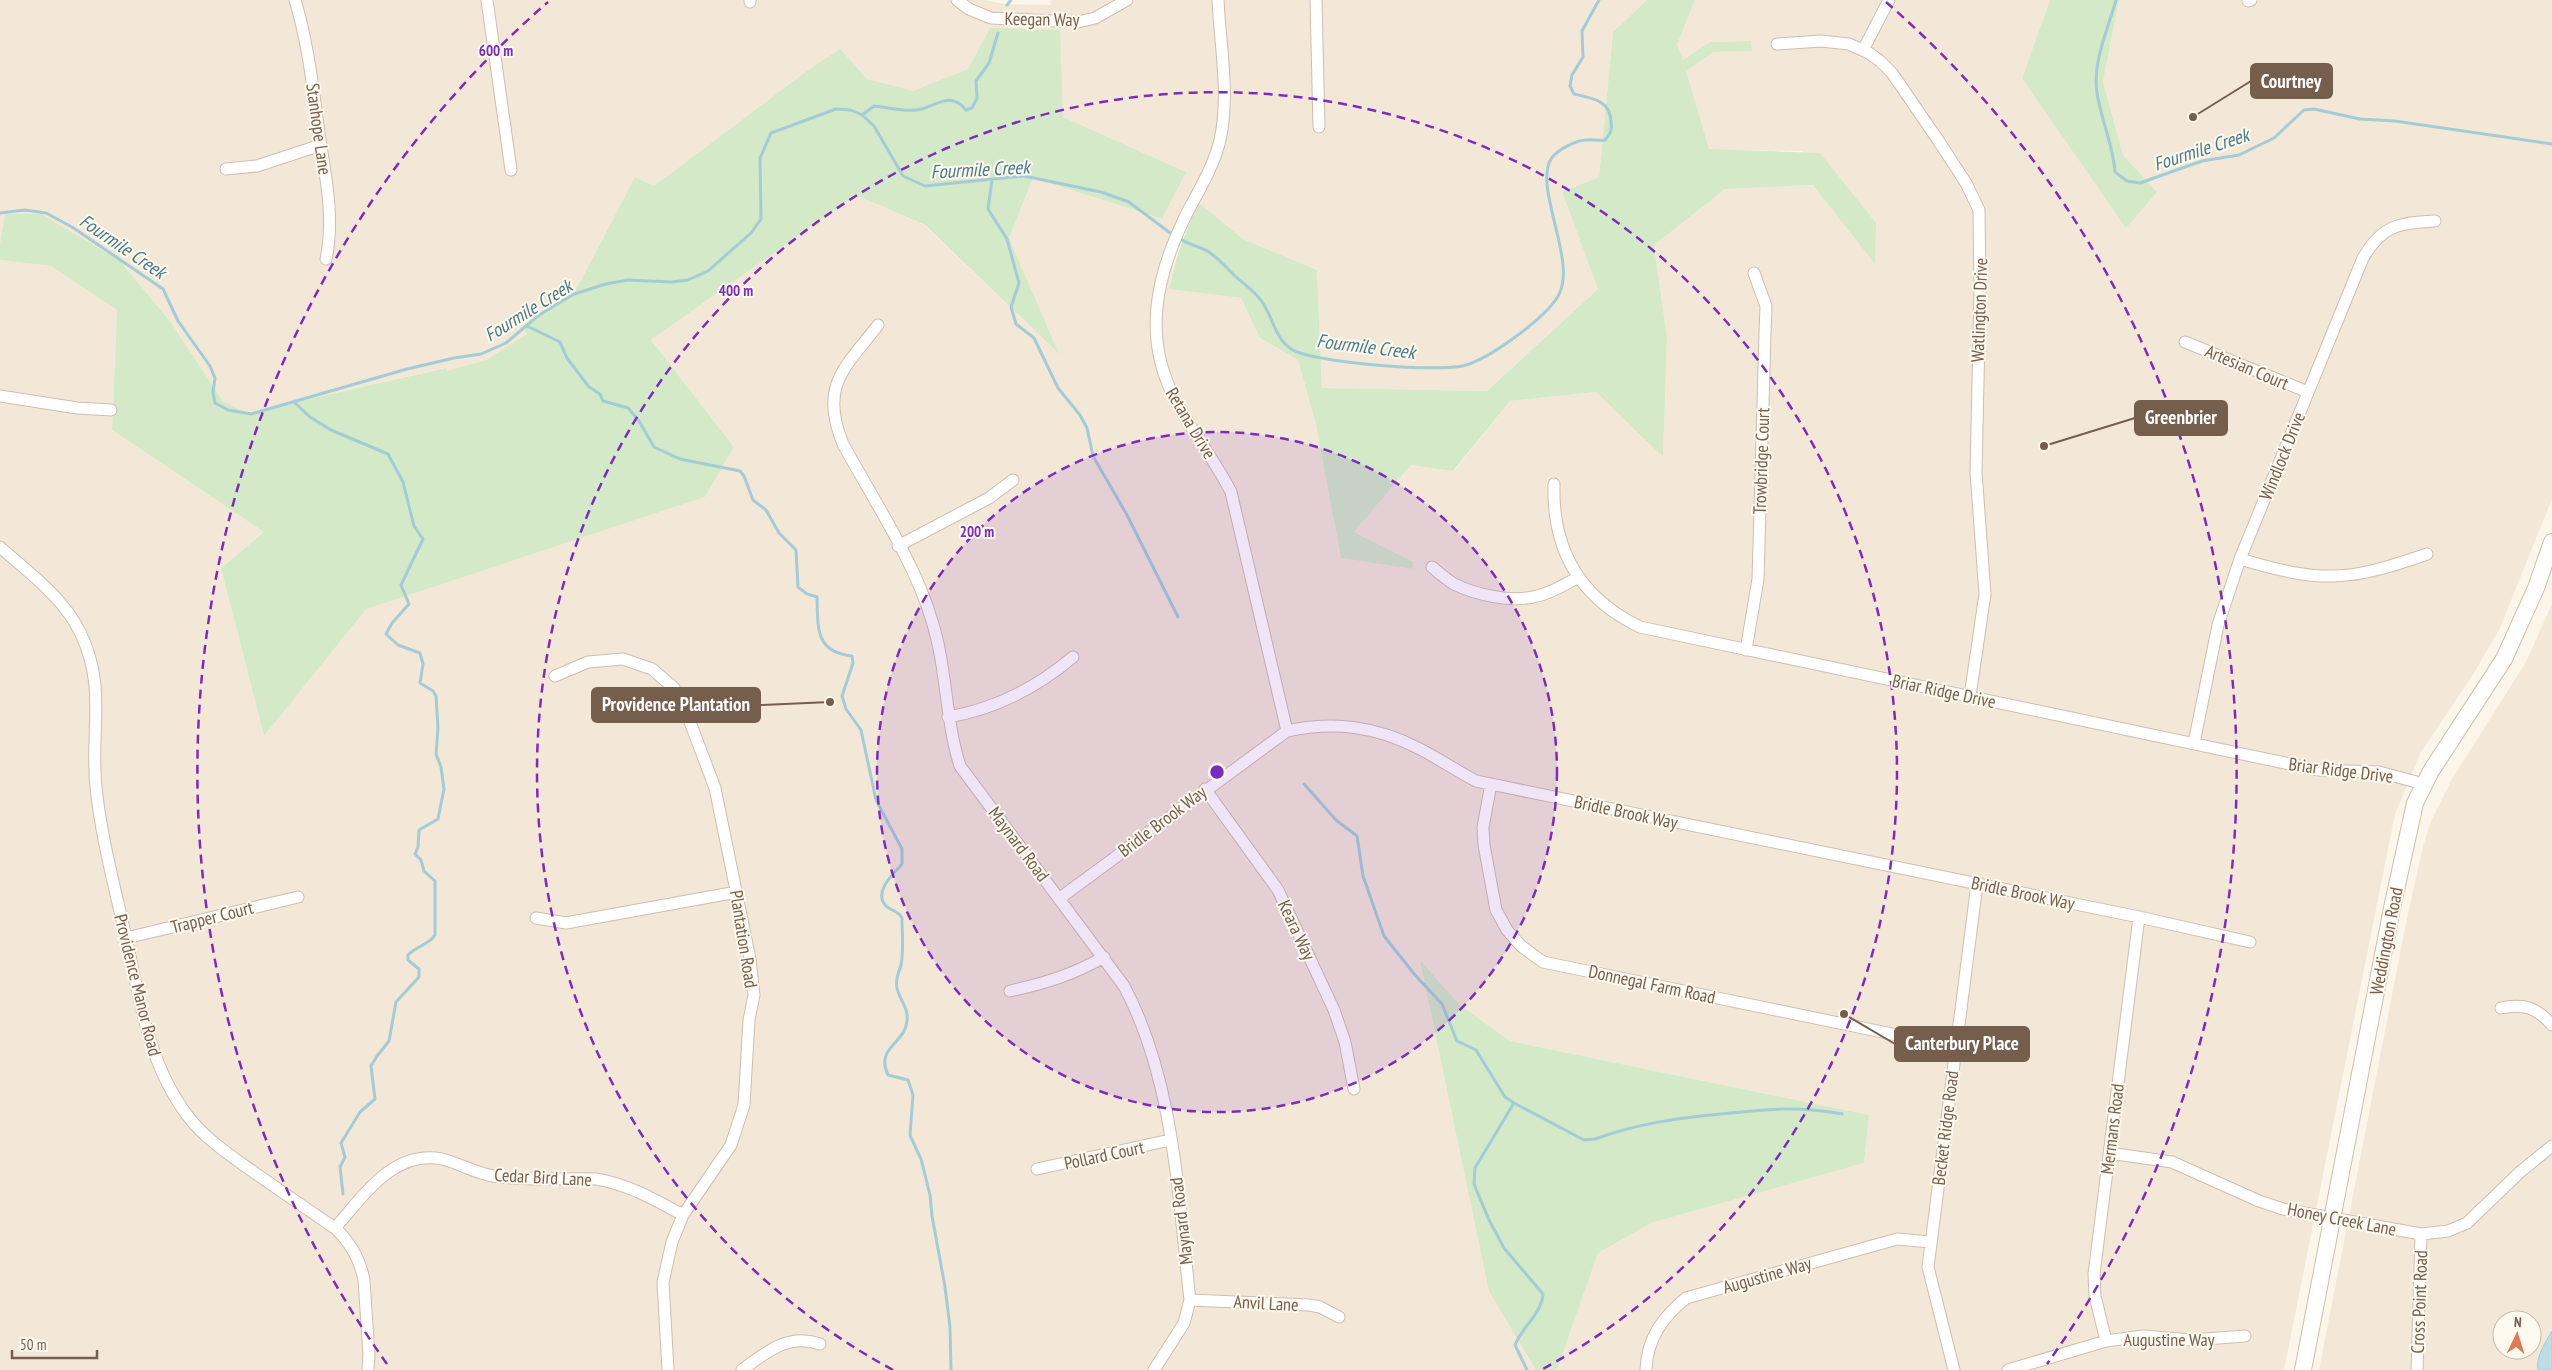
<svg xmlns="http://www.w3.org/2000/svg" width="2552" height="1370" font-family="'PT Sans Narrow',sans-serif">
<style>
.residential{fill:#f3e8d8;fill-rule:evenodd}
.green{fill:#d3e9c7}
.water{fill:#bedde5;stroke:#a4ccd7}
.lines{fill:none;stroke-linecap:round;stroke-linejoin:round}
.stream{stroke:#a4ccd7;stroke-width:3}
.minor-casing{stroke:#cebeaf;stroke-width:13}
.secondary-casing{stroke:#d0bfac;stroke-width:18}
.minor{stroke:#fff;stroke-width:11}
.secondary{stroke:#fff;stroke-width:16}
.ring{fill:none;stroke:#7b2cbf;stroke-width:2.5;stroke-dasharray:9 6}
.labels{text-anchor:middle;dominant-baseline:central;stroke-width:4;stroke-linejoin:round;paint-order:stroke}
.street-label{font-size:18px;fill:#765e4d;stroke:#fef9ef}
.water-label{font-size:19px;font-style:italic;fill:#477a88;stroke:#fef9ef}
.centre{fill:#7b2cbf;stroke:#fef9ef;stroke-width:2.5}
.ring-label{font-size:15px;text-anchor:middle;font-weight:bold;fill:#7b2cbf;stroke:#fef9ef;stroke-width:4;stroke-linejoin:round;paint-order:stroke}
.leader{fill:none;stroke:#765e4d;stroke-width:2}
.callout-dot{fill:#765e4d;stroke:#fef9ef;stroke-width:2}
.callout{fill:#765e4d;stroke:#765e4d;stroke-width:2}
.callout-label{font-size:19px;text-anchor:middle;font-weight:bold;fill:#fff}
</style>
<rect width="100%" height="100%" fill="#fcf5e9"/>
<path class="residential" d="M 0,0 L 984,0 L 1005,4 L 1050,5 L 1051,0 L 1647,0 L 1613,32 L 1599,177 L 1562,192 L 1598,289 L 1487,391 L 1322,388 L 1317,270 L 1243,239 L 1200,204 L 1185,231 L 1175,258 L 1169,289 L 1241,298 L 1260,338 L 1298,360 L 1315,421 L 1341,558 L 1412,569 L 1414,562 L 1354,532 L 1411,465 L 1454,471 L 1510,401 L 1596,392 L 1663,456 L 1667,337 L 1654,244 L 1725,189 L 1813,185 L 1875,263 L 1802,151 L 1709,150 L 1685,71 L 1713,52 L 1751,51 L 1751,41 L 1710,42 L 1683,61 L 1677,45 L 1695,0 L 2050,0 L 2022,78 L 2157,192 L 2123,155 L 2103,82 L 2119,0 L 2552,0 L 2552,499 L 2500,628 L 2474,673 L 2421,752 L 2395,814 L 2284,1370 L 1557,1370 L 1598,1253 L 1651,1223 L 1864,1163 L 1869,1115 L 1510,1041 L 1460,1005 L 1421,961 L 1536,1370 L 0,1370 L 0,260 L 51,266 L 117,310 L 112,430 L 264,532 L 221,568 L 264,736 L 365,609 L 705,497 L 734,447 L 651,340 L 856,195 L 924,225 L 1058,353 L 1009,238 L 1033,178 L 1161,219 L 1186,172 L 1063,117 L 990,28 L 968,69 L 913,92 L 867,79 L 804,73 L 654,186 L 635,177 L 578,286 L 523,326 L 528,334 L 486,360 L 446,372 L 445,368 L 245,413 L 223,401 L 170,321 L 120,261 L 0,245 Z
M 2552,604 L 2552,1370 L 2319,1370 L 2405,928 L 2423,846 L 2432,819 L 2452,779 L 2526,662 ZM 2502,1320 L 2532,1320 L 2532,1350 L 2502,1350 Z"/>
<path class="green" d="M 1647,0 L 1695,0 L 1677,45 L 1683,60 L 1710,42 L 1751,41 L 1752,51 L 1713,52 L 1686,71 L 1709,149 L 1820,153 L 1876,223 L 1875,264 L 1813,185 L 1725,189 L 1654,245 L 1667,337 L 1663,457 L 1596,392 L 1510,401 L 1453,471 L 1411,465 L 1354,532 L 1414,562 L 1412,569 L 1341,558 L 1315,421 L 1298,360 L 1260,338 L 1241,298 L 1169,289 C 1175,258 1185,232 1199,203 L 1243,239 L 1317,270 L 1322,388 L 1487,391 L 1598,289 L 1562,192 L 1599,177 L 1613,32 Z
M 2050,0 L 2119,0 L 2103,82 L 2123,155 L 2157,192 L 2126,228 L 2022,78 Z
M 990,28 L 1060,30 L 1063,117 L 1186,172 L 1162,219 L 1033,178 L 1009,238 L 1059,354 L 925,225 L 856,195 L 651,340 L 734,447 L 705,497 L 366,609 L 264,736 L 221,568 L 264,532 L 112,430 L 117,310 L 51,266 L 0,260 L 0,245 L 5,214 L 41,214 L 120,261 L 170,321 L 223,401 L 246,413 L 446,368 L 447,371 L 486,360 L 527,334 L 523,327 L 578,286 L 635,177 L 654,186 L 804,73 L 840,49 L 867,79 L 913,91 L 968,69 Z
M 1420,960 L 1460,1005 L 1510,1041 L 1869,1115 L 1864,1163 L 1651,1223 L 1598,1253 L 1557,1370 L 1536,1370 L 1489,1291 Z"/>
<path class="water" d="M 2552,1331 L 2552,1370 L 2538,1370 C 2535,1358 2546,1341 2552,1331 Z"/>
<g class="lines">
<path class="stream" d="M 2116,0 C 2108,29 2092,63 2097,93 C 2101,120 2113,144 2115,172 L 2127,181 L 2140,183 L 2202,161 L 2239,155 L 2274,138 L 2304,110 L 2314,109 L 2360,119 L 2395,121 L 2552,144
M 1007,5 L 1011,0
M 862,115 L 874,106 C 887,107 903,112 916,110 C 935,108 949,89 966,110 L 972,108 L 977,98 L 976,81 L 989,63 L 998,33
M 992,180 L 988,209 L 1007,239 L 1019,283 L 1011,307 L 1016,324 L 1034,338 L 1058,388 L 1080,415 L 1087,428 L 1093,456 L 1127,515 L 1178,617
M 0,213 L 25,210 L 46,213 L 72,227 L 163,289 L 178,321 L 210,366 L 215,378 L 213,392 L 215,403 L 228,410 L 251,414 L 407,369 L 454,358 L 481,354 L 506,343 L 539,315 L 574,294 L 606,284 L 628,280 L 672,282 L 688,280 L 708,271 L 751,233 L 761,219 L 760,158 L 771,133 L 836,109 L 851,110 L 862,115 L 874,126 L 903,176 L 925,186 L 1024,176 L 1101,192 L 1129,202 L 1173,235
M 1179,238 C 1188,245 1200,246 1209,252 C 1219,259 1226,267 1234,275 C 1242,283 1252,289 1259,298 C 1272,312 1274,338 1291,349 C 1313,363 1441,373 1466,365 C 1490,358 1551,315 1560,292 C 1575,258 1534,187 1551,159 C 1557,150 1576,140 1587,140 C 1593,139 1599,141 1605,140 C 1611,133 1612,130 1611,122 C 1611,100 1591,98 1574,94 L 1570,86 L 1572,75 L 1583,57 L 1582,31 L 1599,0
M 527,326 L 560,342 L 567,358 L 589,387 L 600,394 L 603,401 L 628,408 L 639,421 L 654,447 L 680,459 L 740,471 L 744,476 L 753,500 L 766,510 L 779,533 L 796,550 L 798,587 L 807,594 L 817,597 C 818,628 815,652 852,656 L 853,663 L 842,696 L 846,709 L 861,730 L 876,800 L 902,849 L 902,864 C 893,874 873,892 886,906 C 891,911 899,911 902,918 C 902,933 904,951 901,965 C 899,972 895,979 897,988 C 899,999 909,1008 907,1021 C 905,1044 875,1047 888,1075 L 908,1080 L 913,1095 L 910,1135 L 921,1159 L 930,1195 L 932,1216 L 945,1287 L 950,1327 L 951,1370
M 295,403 L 310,417 L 331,430 L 388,454 L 403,482 L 414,526 L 423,539 L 401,585 L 409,604 L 392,623 L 386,634 L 398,645 L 420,653 L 423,664 L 420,683 L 433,691 L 436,696 L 438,728 L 436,754 L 441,767 L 444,789 L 438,819 L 419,830 L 418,847 L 415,854 L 421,860 L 424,871 L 435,881 L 435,935 C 429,945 416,946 408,955 L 408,960 L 419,969 L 419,977 L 396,1002 L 389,1041 L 377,1056 L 371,1066 L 375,1099 L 360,1112 L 341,1143 L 345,1157 L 340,1167 L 343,1194
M 1304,784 L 1336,820 L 1357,836 L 1363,876 L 1384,936 L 1415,975 L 1442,1004 L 1457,1041 L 1476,1050 L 1505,1097 L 1514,1103 L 1584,1140 L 1595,1139 C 1636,1124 1677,1118 1721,1114 C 1766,1109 1798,1106 1842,1114
M 1514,1103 L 1475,1168 L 1474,1184 L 1489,1220 L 1504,1248 L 1543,1294 C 1542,1313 1522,1327 1515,1345 L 1527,1370"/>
<defs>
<path id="minor" d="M 295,0 C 308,43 313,88 319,133 C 325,175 335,217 326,259
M 487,0 L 511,170
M 957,0 L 969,9 L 991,18 L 1078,22 L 1095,18 L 1127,0
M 1218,0 C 1220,45 1230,95 1220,140 C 1214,165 1201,187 1189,209 C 1165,256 1147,310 1161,363 C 1173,411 1209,448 1231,492 L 1287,731
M 1316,0 L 1319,127
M 2248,1 L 2251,0
M 750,2 L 750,0
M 1777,44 L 1821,41 L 1849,44 L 1869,53 L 1880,61 L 1892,73 L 1938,140 L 1966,183 L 1979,210 L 1980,292 L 1976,472 L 1985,594 L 1970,696
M 1863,50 L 1889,0
M 226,169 L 257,166 L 321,145
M 878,325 C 845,368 819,385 843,444 C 873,499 915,562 932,621 C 947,668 945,719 960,766 L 1124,986 C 1174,1080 1178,1195 1190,1300 L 1184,1323 L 1154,1370
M 2185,342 L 2308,392
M 0,396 L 77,408 L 111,410
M 1554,484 C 1552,550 1580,598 1640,627 L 2318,770 L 2379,772 L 2424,784
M 898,546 L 989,498 L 1013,480
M 0,547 C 28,572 63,597 80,632 C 107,687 90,730 96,787 C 101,837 115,888 126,938 C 140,1000 148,1063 187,1115 C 205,1139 231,1156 255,1173 C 281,1191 308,1210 335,1228 C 350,1242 360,1259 364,1280 L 369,1355 L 368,1370
M 2240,559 C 2321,583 2347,582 2427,554
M 1432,567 C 1439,573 1446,579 1454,584 C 1476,595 1513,603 1537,596 C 1552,593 1565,584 1579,577
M 1746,650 L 1758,579 L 1765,333 L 1766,306 L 1754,273
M 555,676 L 588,662 L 623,659 L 652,669 L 674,688 L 687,714 L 715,788 L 750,959 L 754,995 L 749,1020 L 744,1105 L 731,1145 L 683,1215 L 672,1242 L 663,1282 L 668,1370
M 948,717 C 996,709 1036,688 1073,657
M 2194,743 L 2218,625 L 2240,559 L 2363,258 C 2382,225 2399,223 2435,221
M 1491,784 L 1483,827 L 1484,845 L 1496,910 L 1507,930 L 1521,946 L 1543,962 L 1955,1047
M 1205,789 L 1278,890 L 1334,1010 L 1345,1042 L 1354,1089
M 1060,898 L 1287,731 C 1334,721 1376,726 1420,749 C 1439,759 1457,771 1476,781 L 2139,917 L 2250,942
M 536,918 L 566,923 L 737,892
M 126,938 L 298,897
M 1010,991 C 1046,983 1072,975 1104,957
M 2501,1008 C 2524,1003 2537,1008 2552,1025
M 2109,1153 L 2172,1162 L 2259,1201 L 2283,1209 L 2421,1234 L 2448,1231 L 2467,1223 L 2520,1172 L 2552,1146
M 1037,1169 L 1170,1140
M 335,1228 C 363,1197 393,1149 442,1159 C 459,1163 475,1173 493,1176 C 526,1181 562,1178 596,1179 C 628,1184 655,1200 683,1215
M 1190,1300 L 1309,1305 L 1320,1307 L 1339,1317
M 2106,1341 L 2095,1296 L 2094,1274 L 2139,917
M 742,1370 C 766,1352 789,1333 820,1344
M 1646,1370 C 1647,1338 1663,1317 1686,1298 L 1897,1239 L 1931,1242
M 1954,1370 L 1928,1267 L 1977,884
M 2008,1370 L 2106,1341 L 2143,1336 L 2192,1340 L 2245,1336
M 2417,1370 L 2421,1234"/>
<path id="secondary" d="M 2303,1370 L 2392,908 L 2415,803 L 2431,771 L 2504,659 L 2536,588 L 2552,542"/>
</defs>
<use href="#minor" class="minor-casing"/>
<use href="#secondary" class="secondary-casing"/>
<use href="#minor" class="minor"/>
<use href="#secondary" class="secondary"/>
</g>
<circle cx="1217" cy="772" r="340" fill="#7b2cbf" fill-opacity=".12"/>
<g class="ring">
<circle cx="1217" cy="772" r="340"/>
<path d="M893 1370A680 680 0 1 1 1541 1370"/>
<path d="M387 1364A1020 1020 0 0 1 548 2M1886 2A1020 1020 0 0 1 2047 1364"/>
</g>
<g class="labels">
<g class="street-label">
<text transform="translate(1042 19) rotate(1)">Keegan Way</text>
<text transform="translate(319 129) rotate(82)">Stanhope Lane</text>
<text transform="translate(1979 310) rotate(-88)">Watlington Drive</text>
<text transform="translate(2247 367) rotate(23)">Artesian Court</text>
<text transform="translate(1191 423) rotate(59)">Retana Drive</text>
<text transform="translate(2282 456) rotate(-68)">Windlock Drive</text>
<text transform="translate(1761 461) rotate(-88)">Trowbridge Court</text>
<text transform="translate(1944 691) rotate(12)">Briar Ridge Drive</text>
<text transform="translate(2341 770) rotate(7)">Briar Ridge Drive</text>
<text transform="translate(1626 812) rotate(12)">Bridle Brook Way</text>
<text transform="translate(1162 821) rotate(-37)">Bridle Brook Way</text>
<text transform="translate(1019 844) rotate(53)">Maynard Road</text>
<text transform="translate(2023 893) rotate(12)">Bridle Brook Way</text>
<text transform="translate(212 917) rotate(-14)">Trapper Court</text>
<text transform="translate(1297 930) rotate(65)">Keara Way</text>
<text transform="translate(744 939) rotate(81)">Plantation Road</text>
<text transform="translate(2386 941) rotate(-79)">Weddington Road</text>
<text transform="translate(1652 984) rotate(12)">Donnegal Farm Road</text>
<text transform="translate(138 985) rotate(76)">Providence Manor Road</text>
<text transform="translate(1945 1128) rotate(-83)">Becket Ridge Road</text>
<text transform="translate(2112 1129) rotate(-83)">Mermans Road</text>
<text transform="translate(1104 1155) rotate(-12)">Pollard Court</text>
<text transform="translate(543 1177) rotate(3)">Cedar Bird Lane</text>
<text transform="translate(2342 1219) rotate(11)">Honey Creek Lane</text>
<text transform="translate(1181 1221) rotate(-97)">Maynard Road</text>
<text transform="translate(1767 1275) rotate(-16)">Augustine Way</text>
<text transform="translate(2419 1302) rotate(-88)">Cross Point Road</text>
<text transform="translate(1266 1303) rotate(3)">Anvil Lane</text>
<text x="2169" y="1339">Augustine Way</text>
</g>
<g class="water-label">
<text transform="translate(2201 149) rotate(-18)">Fourmile Creek</text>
<text transform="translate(980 169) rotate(-3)">Fourmile Creek</text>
<text transform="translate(123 246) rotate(34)">Fourmile Creek</text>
<text transform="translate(528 310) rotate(-32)">Fourmile Creek</text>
<text transform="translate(1366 346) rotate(7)">Fourmile Creek</text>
</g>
</g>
<circle cx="1217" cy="772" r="8" class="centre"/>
<g class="ring-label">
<text x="496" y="56">600 m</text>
<text x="736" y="296">400 m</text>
<text x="977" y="537">200 m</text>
</g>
<path class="leader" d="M2193 117L2251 81M2044 446L2135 418M830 702L760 705M1844 1014L1895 1044"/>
<g class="callout-dot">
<circle cx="2193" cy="117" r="5"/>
<circle cx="2044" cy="446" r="5"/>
<circle cx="830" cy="702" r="5"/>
<circle cx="1844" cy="1014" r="5"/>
</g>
<g class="callout">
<rect x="2251" y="64" width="81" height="34" rx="5"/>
<rect x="2135" y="401" width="92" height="34" rx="5"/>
<rect x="592" y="688" width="168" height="34" rx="5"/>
<rect x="1895" y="1027" width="134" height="34" rx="5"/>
</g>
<g class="callout-label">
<text x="2291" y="88">Courtney</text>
<text x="2181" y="424">Greenbrier</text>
<text x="676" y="711">Providence Plantation</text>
<text x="1962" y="1050">Canterbury Place</text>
</g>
<g transform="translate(2517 1335) rotate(4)"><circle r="24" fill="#fef9ef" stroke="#c8bbae"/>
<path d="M0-4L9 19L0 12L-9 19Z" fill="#e07a54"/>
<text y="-8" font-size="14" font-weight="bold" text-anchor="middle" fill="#765e4d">N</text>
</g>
<path d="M12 1350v8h85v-8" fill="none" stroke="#765e4d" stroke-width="2.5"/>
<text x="20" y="1350" font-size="15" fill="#765e4d" stroke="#fef9ef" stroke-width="4" paint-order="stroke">50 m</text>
</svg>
